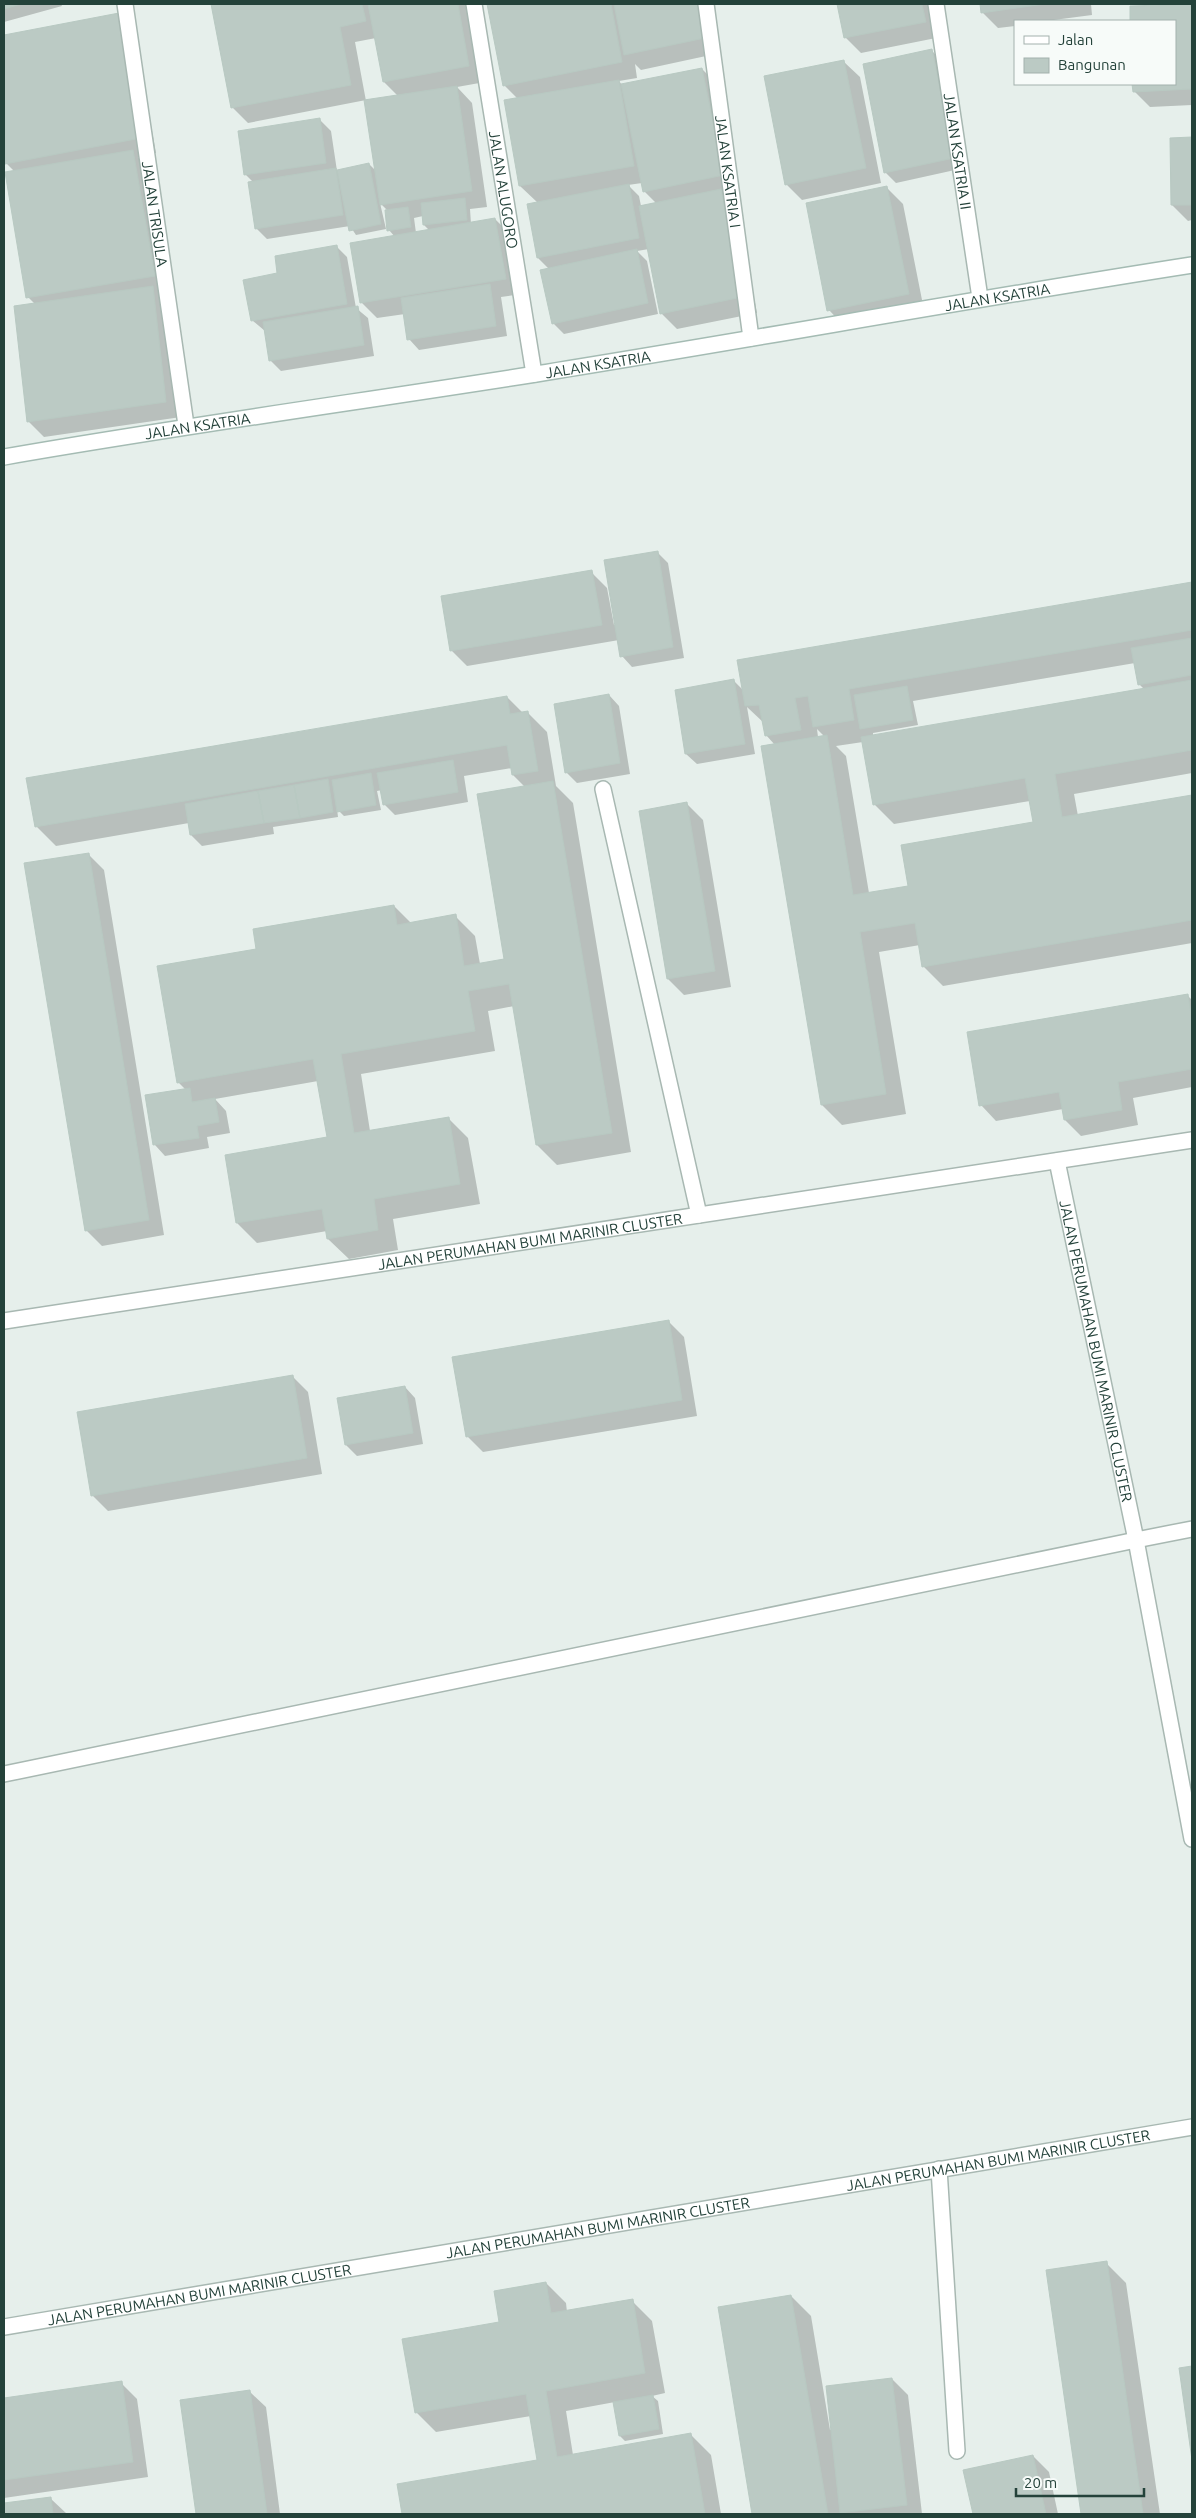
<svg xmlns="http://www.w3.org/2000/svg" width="1196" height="2518" font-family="Ubuntu,sans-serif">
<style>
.shadow{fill:#0003;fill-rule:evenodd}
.building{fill:#bbcac4;stroke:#b8c9c2}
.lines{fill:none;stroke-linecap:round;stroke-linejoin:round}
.lane-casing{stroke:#a8b8b2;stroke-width:18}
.street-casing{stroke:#a8b8b2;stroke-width:18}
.secondary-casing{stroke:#a4bbb3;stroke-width:18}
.lane{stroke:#fff;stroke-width:15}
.street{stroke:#fff;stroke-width:15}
.secondary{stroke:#fff;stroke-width:15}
.labels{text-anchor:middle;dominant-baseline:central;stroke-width:4;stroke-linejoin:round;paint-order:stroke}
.street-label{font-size:15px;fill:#24423a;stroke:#f7fbf9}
</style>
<rect width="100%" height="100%" fill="#e6efeb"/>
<path class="shadow" d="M 4,4 L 61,4 L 62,6 L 4,22 Z
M 212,4 L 470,4 L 485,82 L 457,87 L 472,103 L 487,207 L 470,209 L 471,224 L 495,219 L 511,235 L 521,294 L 501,297 L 507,336 L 419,350 L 409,339 L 405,314 L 377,318 L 361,302 L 395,237 L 389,230 L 388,211 L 380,203 L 386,229 L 356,235 L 350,226 L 267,239 L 256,228 L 253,182 L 245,174 L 320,120 L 331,131 L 337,171 L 369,164 L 377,172 L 366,100 L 248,123 L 232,107 ZM 376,38 L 384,82 L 398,96 L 366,101 L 355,42 ZM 423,216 L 424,225 L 430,231 L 416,233 L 414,218 Z
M 489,4 L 711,4 L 720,53 L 641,70 L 635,64 L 637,78 L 619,81 L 622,85 L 702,69 L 718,85 L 739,191 L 724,194 L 736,206 L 757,313 L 677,329 L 661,313 L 649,249 L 637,251 L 647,261 L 658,314 L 564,334 L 553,323 L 549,269 L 538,258 L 538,203 L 520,186 L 518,99 L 504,85 ZM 642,183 L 644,191 L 656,203 L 641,206 L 639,196 L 628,185 Z
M 838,4 L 934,4 L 941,37 L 861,53 L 845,37 Z
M 981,4 L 1091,4 L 1092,15 L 1046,21 L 1015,21 L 1015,26 L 998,28 L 982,12 Z
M 1192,5 L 1192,105 L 1150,107 L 1134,91 L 1134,84 L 1175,84 L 1175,21 L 1132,21 L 1131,7 Z
M 118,15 L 134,31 L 156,153 L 138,157 L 149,167 L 170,292 L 159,294 L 168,303 L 181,417 L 44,437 L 28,421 L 35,304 L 28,297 L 14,171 L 6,163 L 4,152 L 4,36 Z
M 932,51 L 943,62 L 964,168 L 896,183 L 885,172 Z
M 844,62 L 860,77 L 881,183 L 802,200 L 786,184 Z
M 1192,138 L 1192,220 L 1188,221 L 1172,205 L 1172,139 Z
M 887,188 L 903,204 L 924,310 L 844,326 L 829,310 Z
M 336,246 L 347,257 L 356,308 L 368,318 L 374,356 L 281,371 L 270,360 L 265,331 L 253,321 L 244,281 L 279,274 Z
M 657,552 L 668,563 L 684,658 L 632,667 L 622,656 L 619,640 L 467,666 L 451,650 L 591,572 L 607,588 L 614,625 L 616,625 Z
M 1192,583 L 1192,773 L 1074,794 L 1078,816 L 1192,796 L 1192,943 L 943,986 L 923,966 L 920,945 L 879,952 L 906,1114 L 842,1125 L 822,1105 L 775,745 L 766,735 L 764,723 L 747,707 L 755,754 L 697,764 L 686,754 L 734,681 L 743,690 L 739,661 ZM 1135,663 L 1139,684 L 1144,689 L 873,736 L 873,733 L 918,725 L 913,701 ZM 817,729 L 824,736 L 818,737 ZM 863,742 L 874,804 L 894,824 L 1030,801 L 1034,823 L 910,887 L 869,893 L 846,756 L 836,746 Z
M 609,695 L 619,706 L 630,774 L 577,783 L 566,772 Z
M 507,697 L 523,713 L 527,712 L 547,732 L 556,786 L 573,803 L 631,1152 L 557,1165 L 537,1145 L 514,1006 L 488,1011 L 495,1051 L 361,1074 L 370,1131 L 448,1118 L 468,1138 L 480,1204 L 393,1219 L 398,1250 L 349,1259 L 328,1239 L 327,1231 L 257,1243 L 237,1223 L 328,1138 L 318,1081 L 215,1099 L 226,1111 L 230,1133 L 207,1137 L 209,1148 L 165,1156 L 155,1145 L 186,1090 L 178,1082 L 258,950 L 394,906 L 411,923 L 455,916 L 475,936 L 480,964 L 506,960 L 525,787 L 513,775 L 512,768 L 464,776 L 468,802 L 395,815 L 384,804 L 382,790 L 377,791 L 381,810 L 344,816 L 337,809 L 338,817 L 273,827 L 274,834 L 202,846 L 191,835 L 189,823 L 56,846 L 36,826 Z
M 687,804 L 703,820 L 731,987 L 684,995 L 668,979 Z
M 88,854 L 104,870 L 164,1235 L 102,1246 L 86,1230 Z
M 1187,995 L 1192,1000 L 1192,1087 L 1133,1098 L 1138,1125 L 1081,1136 L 1065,1120 L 1063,1109 L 996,1121 L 981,1105 Z
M 668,1321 L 684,1337 L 697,1416 L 483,1452 L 467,1436 Z
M 292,1376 L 308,1392 L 322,1474 L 108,1511 L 92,1495 Z
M 405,1387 L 415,1398 L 423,1444 L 357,1456 L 346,1445 Z
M 1106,2263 L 1126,2283 L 1160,2514 L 1082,2514 L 1048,2271 Z
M 546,2283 L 566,2303 L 567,2312 L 632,2301 L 652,2321 L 665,2393 L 652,2396 L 658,2401 L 663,2434 L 625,2441 L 620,2436 L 615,2402 L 566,2411 L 573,2455 L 691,2435 L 711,2455 L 721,2514 L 403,2514 L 398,2485 L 538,2461 L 531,2416 L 436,2432 L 416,2412 L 501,2323 Z
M 791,2296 L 811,2316 L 830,2430 L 892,2379 L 908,2395 L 922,2514 L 754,2514 L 719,2308 Z
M 1192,2368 L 1192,2451 L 1180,2369 Z
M 121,2383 L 137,2399 L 148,2477 L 4,2498 L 4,2399 Z
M 250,2392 L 266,2407 L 280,2514 L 197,2514 L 182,2401 Z
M 1033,2456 L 1049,2472 L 1058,2514 L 974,2514 L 965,2470 Z
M 50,2498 L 67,2514 L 4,2514 L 4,2505 Z"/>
<path class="building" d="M 4,4 L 21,4 L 4,9 Z
M 211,4 L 362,4 L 366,21 L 340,27 L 351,85 L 231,108 Z
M 368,4 L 458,4 L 469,66 L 383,82 Z
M 487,4 L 611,4 L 622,62 L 503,86 Z
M 614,4 L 699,4 L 705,38 L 624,55 Z
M 837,4 L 922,4 L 926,22 L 844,38 Z
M 980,4 L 1045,4 L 981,13 Z
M 1192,4 L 1192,89 L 1133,92 L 1132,84 L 1175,84 L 1175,21 L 1130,21 L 1130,6 Z
M 119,13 L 141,138 L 5,164 L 4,35 Z
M 932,49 L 954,158 L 884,173 L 863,64 Z
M 844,60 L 866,168 L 785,185 L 764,76 Z
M 702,68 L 724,175 L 643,192 L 621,84 Z
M 619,80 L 634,166 L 519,186 L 504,100 Z
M 457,86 L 472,191 L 380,205 L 364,100 Z
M 320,118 L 326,163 L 244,175 L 238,131 Z
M 1192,137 L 1192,205 L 1171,205 L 1170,138 Z
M 133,150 L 155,276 L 26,298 L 5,172 Z
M 369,163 L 381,224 L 349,231 L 337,170 Z
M 336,168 L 343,215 L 255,229 L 248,182 Z
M 629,184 L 639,238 L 537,258 L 527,204 Z
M 887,186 L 909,294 L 827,311 L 806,203 Z
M 721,189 L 742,297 L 660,314 L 639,206 Z
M 465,198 L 467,220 L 423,225 L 421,203 Z
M 408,207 L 411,227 L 387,231 L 385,210 Z
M 495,218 L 506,279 L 360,303 L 350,243 Z
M 337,245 L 347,304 L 251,321 L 243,280 L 277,273 L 275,256 Z
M 637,249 L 648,303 L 552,324 L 540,270 Z
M 490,284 L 496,326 L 407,340 L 401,298 Z
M 153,286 L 166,402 L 27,422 L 14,306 Z
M 358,306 L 364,345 L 269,361 L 263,322 Z
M 658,551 L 673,647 L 620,657 L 604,560 Z
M 592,570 L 602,625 L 450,651 L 441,596 Z
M 1192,582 L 1192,630 L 849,689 L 854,720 L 813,727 L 808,696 L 795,698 L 801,730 L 765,736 L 759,705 L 745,706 L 737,660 Z
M 1192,638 L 1192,675 L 1138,685 L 1131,648 Z
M 734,679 L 745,744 L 685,754 L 675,690 Z
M 1192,680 L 1192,750 L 1055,774 L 1062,817 L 1192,795 L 1192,920 L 922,967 L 915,923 L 860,932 L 886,1094 L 821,1105 L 761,746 L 827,735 L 853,895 L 908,886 L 901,845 L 1033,822 L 1025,778 L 873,805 L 861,737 Z
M 907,686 L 913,720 L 860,729 L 854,695 Z
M 609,694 L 620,763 L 565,773 L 554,704 Z
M 507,696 L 510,714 L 528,711 L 538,771 L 512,775 L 507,745 L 35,827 L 26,778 Z
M 453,760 L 458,792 L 383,805 L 377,773 Z
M 371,773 L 376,805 L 337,812 L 332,780 Z
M 328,779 L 333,812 L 300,818 L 294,785 Z
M 553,781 L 612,1133 L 536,1145 L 509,984 L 468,991 L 475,1031 L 341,1054 L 354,1133 L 449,1117 L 460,1184 L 374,1199 L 378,1230 L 327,1239 L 322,1209 L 236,1223 L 225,1155 L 327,1137 L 313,1059 L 177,1083 L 157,966 L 256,949 L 253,929 L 394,905 L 397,925 L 456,914 L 464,966 L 504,959 L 477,794 Z
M 294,785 L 300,818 L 264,823 L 258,791 Z
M 258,791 L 264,823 L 190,835 L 185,804 Z
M 687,802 L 715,971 L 667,979 L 639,811 Z
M 89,853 L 149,1220 L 85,1231 L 24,863 Z
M 1188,994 L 1192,1021 L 1192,1069 L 1118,1082 L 1122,1110 L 1064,1120 L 1059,1092 L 979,1106 L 967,1032 Z
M 190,1088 L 192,1102 L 215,1098 L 219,1122 L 197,1126 L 199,1138 L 153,1145 L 145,1095 Z
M 669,1320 L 682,1400 L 466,1437 L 452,1357 Z
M 293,1375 L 307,1458 L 91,1496 L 77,1412 Z
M 405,1386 L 413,1433 L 345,1445 L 337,1398 Z
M 1107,2261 L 1143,2514 L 1081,2514 L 1046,2270 Z
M 546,2282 L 551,2313 L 633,2299 L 645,2373 L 546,2391 L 557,2457 L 691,2433 L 705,2514 L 402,2514 L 397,2484 L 537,2460 L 526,2394 L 415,2413 L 402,2339 L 499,2322 L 494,2291 Z
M 791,2295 L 828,2514 L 752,2514 L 718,2307 Z
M 1192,2366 L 1192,2460 L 1179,2368 Z
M 892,2378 L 907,2505 L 840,2513 L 826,2386 Z
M 122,2381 L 133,2462 L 4,2480 L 4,2398 Z
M 250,2390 L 267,2514 L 196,2514 L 180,2400 Z
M 653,2395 L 659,2429 L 619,2436 L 613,2402 Z
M 1033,2455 L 1046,2514 L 973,2514 L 963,2470 Z
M 51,2497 L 53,2514 L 4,2514 L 4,2503 Z"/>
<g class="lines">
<defs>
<path id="lane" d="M 4,1774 L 1136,1540"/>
<g id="street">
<path id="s1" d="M 125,4 L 186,425"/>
<path id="s2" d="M 474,4 L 534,374"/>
<path id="s3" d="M 706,4 L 751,338"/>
<path id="s4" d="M 936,4 L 980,298"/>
<path d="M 603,789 L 699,1215"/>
<path id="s5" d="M 1057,1161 L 1136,1540 L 1192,1839"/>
<path id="s6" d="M 4,1321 L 1192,1140"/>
<path d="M 1136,1540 L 1192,1529"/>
<path d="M 939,2169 L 957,2451"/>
<path id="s7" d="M 4,2327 L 1192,2127"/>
</g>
<g id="secondary">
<path id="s8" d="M 4,457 C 181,426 358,402 536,374 C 755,339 973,299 1192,265"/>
</g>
</defs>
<use href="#lane" class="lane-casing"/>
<use href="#street" class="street-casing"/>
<use href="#secondary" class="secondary-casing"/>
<use href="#lane" class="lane"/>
<use href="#street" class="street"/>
<use href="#secondary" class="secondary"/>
</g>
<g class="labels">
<g class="street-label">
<text stroke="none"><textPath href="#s4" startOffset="149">JALAN KSATRIA II</textPath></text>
<text stroke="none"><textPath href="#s3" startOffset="169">JALAN KSATRIA I</textPath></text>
<text stroke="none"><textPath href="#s2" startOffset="188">JALAN ALUGORO</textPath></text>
<text stroke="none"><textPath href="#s1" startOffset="212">JALAN TRISULA</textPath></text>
<text stroke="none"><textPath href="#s8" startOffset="1006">JALAN KSATRIA</textPath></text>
<text stroke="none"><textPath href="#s8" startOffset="601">JALAN KSATRIA</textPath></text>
<text stroke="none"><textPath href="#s8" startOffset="196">JALAN KSATRIA</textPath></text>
<text stroke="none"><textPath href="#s6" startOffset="532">JALAN PERUMAHAN BUMI MARINIR CLUSTER</textPath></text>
<text stroke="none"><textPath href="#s5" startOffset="194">JALAN PERUMAHAN BUMI MARINIR CLUSTER</textPath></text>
<text stroke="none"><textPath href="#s7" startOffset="1008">JALAN PERUMAHAN BUMI MARINIR CLUSTER</textPath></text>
<text stroke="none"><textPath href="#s7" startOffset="602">JALAN PERUMAHAN BUMI MARINIR CLUSTER</textPath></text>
<text stroke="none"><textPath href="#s7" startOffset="198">JALAN PERUMAHAN BUMI MARINIR CLUSTER</textPath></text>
</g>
</g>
<rect width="1196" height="2518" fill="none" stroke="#24423a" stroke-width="10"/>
<rect x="1014" y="20" width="162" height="65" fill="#f7fbf9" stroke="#a3b1ad"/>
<rect x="1024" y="36" width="25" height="8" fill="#ffffff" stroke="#a3b1ad"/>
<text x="1058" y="45" font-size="15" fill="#24423a">Jalan</text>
<rect x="1024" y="58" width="25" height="15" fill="#bbcac4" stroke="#a3b1ad"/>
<text x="1058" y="70" font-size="15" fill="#24423a">Bangunan</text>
<path d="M1016 2488v8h128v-8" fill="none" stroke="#24423a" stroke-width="2.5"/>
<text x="1024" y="2488" font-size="15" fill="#24423a" stroke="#f7fbf9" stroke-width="4" paint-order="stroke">20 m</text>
</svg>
